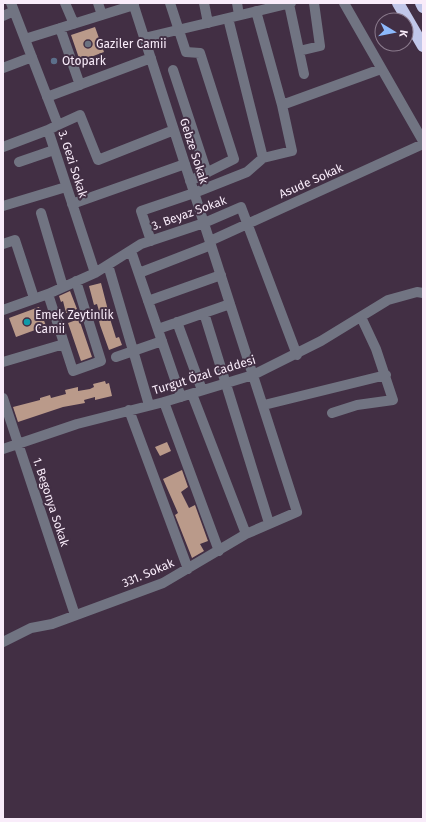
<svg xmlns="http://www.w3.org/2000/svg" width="426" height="822" font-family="'Fira Sans',sans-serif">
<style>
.building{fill:#ba9a8a}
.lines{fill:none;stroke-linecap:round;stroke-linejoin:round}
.minor{stroke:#717482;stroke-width:10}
.highway{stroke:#c1c7e9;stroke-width:12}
.worship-dot{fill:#6b7280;stroke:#422f44;stroke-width:1.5}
.service-dot{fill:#5c6f8a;stroke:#422f44;stroke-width:1.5}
.culture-dot{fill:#0f9aa8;stroke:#422f44;stroke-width:1.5}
.labels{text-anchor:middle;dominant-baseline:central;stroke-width:4;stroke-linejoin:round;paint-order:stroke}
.poi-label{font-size:12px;fill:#f9ecfa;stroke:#422f44;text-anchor:start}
.street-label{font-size:12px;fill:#f9ecfa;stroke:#422f44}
</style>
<rect width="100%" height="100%" fill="#422f44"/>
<path class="building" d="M 95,27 L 104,52 L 80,61 L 71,35 Z
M 101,283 L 111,322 L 116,338 L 119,337 L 122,345 L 109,350 L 100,325 L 97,312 L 99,311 L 97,304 L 94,305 L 89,286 Z
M 70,291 L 77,309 L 66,313 L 63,301 L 61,302 L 59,296 Z
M 39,307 L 46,326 L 16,337 L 9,318 Z
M 79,319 L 92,357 L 81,361 L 68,323 Z
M 105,381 L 106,384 L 109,383 L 112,396 L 95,400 L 95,397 L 84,400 L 85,403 L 63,407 L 18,422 L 13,407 L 40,400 L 40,398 L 50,395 L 51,398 L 66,394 L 65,390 L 78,387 L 78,391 L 90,389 L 94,387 L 93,384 Z
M 167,442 L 171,451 L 160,456 L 155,447 Z
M 182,470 L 188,487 L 181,492 L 189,508 L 195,505 L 208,541 L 200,544 L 204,551 L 192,558 L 175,515 L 178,513 L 163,479 Z"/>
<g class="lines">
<path class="minor" d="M 11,3 L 58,125 L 48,130 L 95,273
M 65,3 L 74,24
M 98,3 L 102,15
M 170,3 L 186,52 L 200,53 L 234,159 L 190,181
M 204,3 L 208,23
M 237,3 L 239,15
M 344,3 L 423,141
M 289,4 L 304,74
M 3,16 L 14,11
M 228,18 L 263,158
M 60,28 L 80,85
M 144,38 L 291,3
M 25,39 L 134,5
M 299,51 L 320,46 L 314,3
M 3,68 L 32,57
M 173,70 L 207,173
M 47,97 L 151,58
M 282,105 L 381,69
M 58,125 L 80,115 L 98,160 L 174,130
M 3,147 L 48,130
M 19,162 L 54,150
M 72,204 L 185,164
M 3,206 L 66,187
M 41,213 L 63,287
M 151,241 L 141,211 L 194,193 L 247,172 L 263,158 L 292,151 L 282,105 L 256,11
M 210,241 L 423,144
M 3,244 L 15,240 L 34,298
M 131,251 L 181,397
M 108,265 L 149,405
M 139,273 L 211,245
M 48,294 L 73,371 L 101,361 L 76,281
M 148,301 L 221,275
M 3,310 L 48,294 L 95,273 L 141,244 L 204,223 L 241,207 L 297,355
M 204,313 L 269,523
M 177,322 L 202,390
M 158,329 L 230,304
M 116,357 L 162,341
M 3,362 L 64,344
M 192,394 L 246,534
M 3,398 L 75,615
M 164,402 L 219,551
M 264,405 L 386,375
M 129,410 L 188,569
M 332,413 L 357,405 L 393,400 L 376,349 L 361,317
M 3,449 L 77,424 L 164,402 L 253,375 L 321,341 L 388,300 L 417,292 L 423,293
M 3,642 L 31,628 L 52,624 L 163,583 L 246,534 L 297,512 L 133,3"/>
<path class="highway" d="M 398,3 L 423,46
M 421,3 L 423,7"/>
</g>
<circle class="worship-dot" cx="88" cy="44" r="4"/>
<circle class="service-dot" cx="54" cy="61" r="4"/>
<circle class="culture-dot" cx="27" cy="322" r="4"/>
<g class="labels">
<g class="poi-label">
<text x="96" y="44">Gaziler Camii</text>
<text x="62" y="61">Otopark</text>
<text x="35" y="315">Emek Zeytinlik<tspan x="35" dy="14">Camii</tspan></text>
</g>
<g class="street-label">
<text transform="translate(194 151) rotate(72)">Gebze Sokak</text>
<text transform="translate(73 164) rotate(72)">3. Gezi Sokak</text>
<text transform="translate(311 181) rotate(-24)">Asude Sokak</text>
<text transform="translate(189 213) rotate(-20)">3. Beyaz Sokak</text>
<text transform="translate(204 375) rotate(-17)">Turgut Özal Caddesi</text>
<text transform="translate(51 502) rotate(72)">1. Begonya Sokak</text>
<text transform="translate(148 573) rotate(-23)">331. Sokak</text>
</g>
</g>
<rect width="426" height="822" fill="none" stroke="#f9ecfa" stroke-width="8"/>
<g transform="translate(394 32) rotate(100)"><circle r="19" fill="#422f44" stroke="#8b7b8d"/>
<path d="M0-3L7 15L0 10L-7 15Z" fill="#8db9fc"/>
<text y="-6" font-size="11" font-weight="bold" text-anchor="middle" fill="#f9ecfa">K</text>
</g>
</svg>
